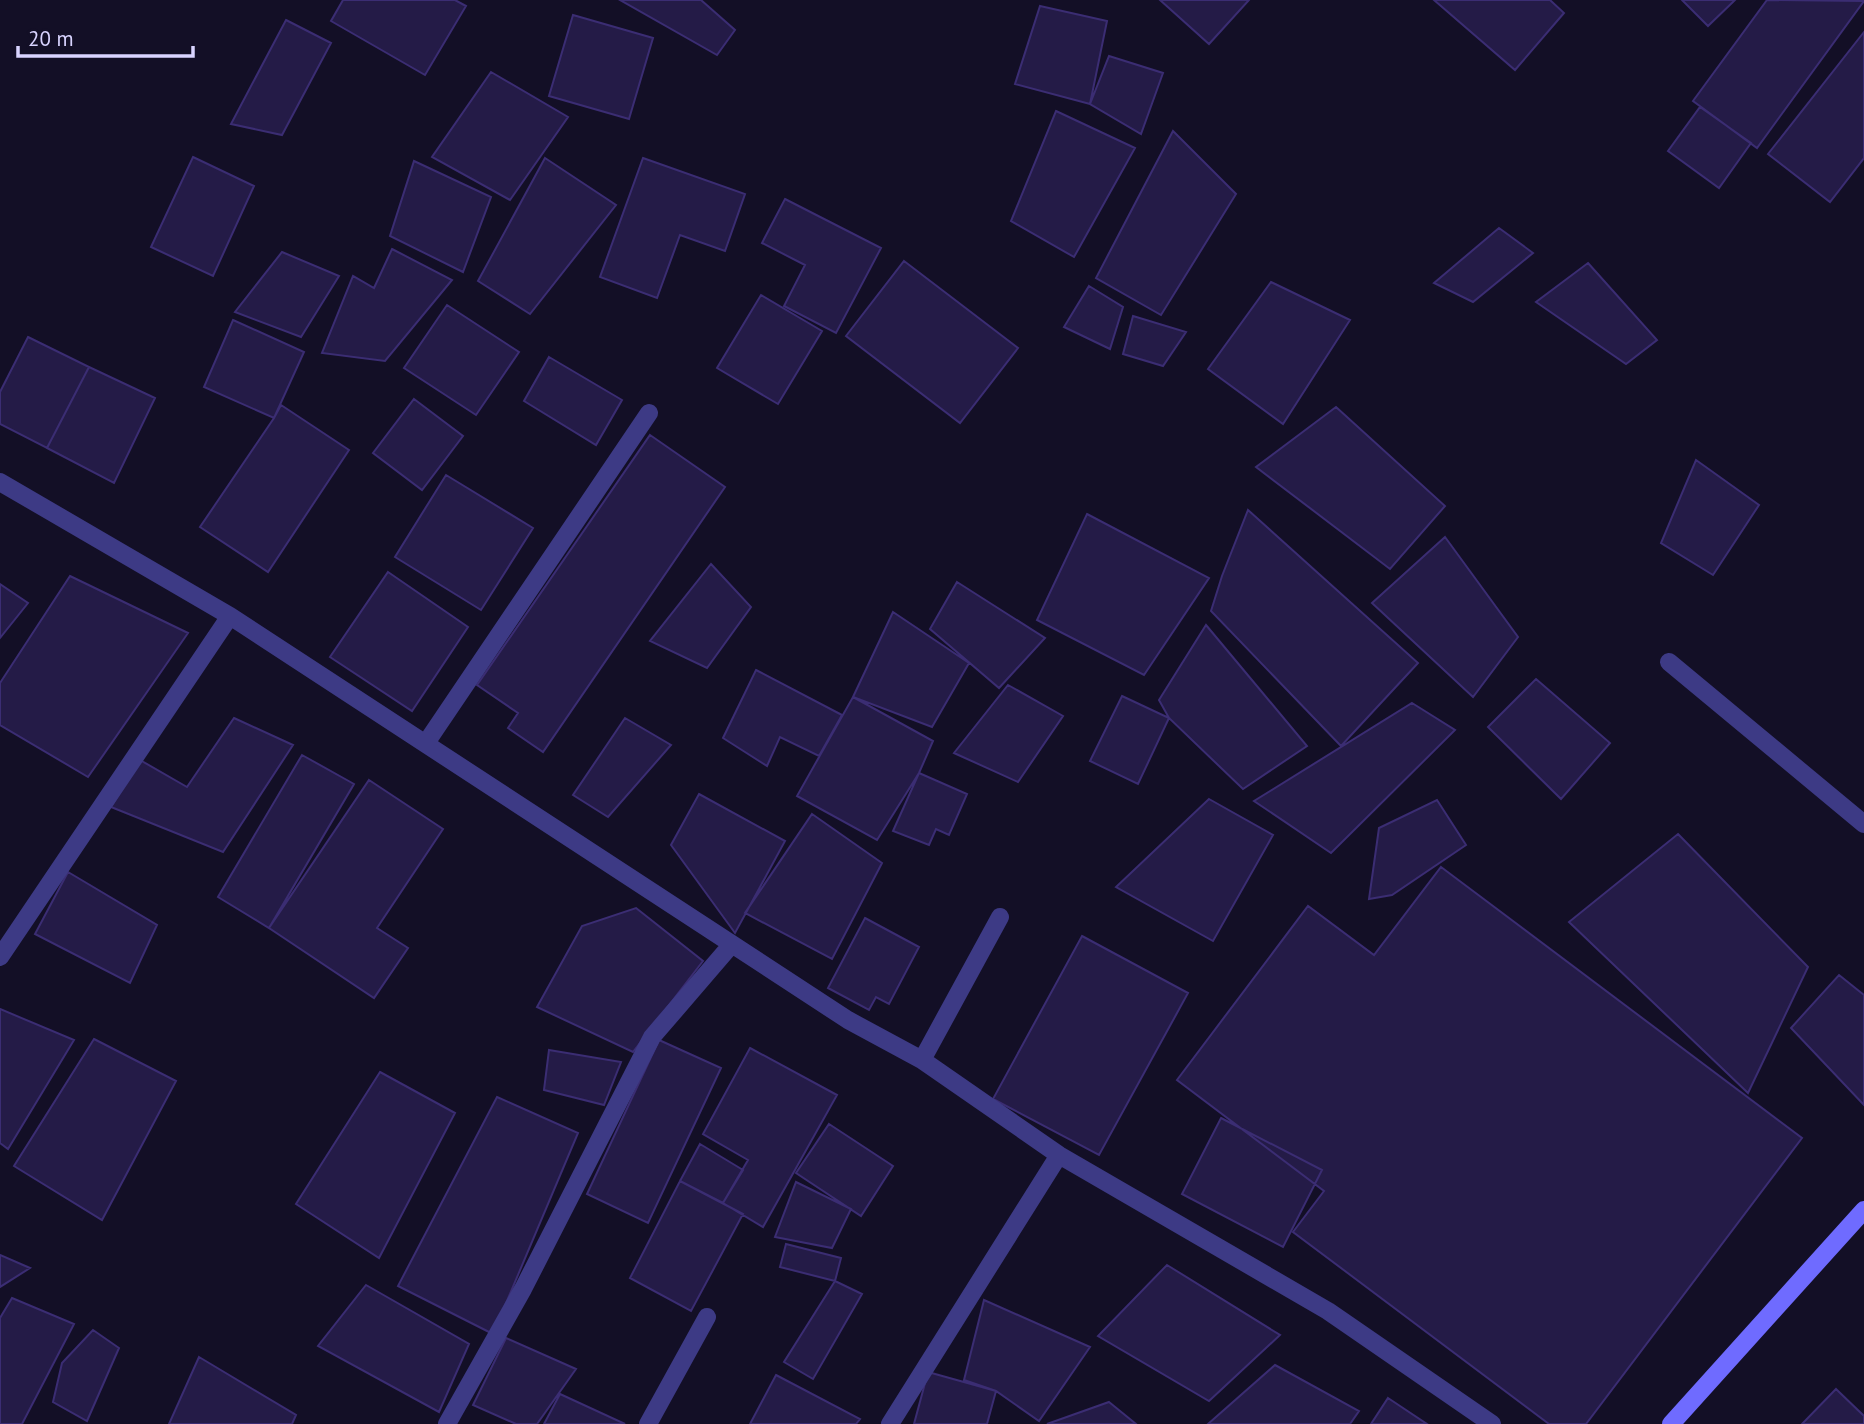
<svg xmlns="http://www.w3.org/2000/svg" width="1864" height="1424" font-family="'PT Sans',sans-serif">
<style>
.building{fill:#241b47;stroke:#3b2d73;stroke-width:2}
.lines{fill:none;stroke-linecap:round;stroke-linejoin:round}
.lane{stroke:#3d3a85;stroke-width:18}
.street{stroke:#3d3a85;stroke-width:18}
.secondary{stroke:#6f6bff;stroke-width:18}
</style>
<rect width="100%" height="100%" fill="#130f26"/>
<path class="building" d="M 343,0 L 455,0 L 466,6 L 425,75 L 331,21 Z
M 620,0 L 701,0 L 735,30 L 717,55 Z
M 1160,0 L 1249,0 L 1209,44 Z
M 1434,0 L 1550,0 L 1564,13 L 1515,70 Z
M 1682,0 L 1735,0 L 1708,26 Z
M 1767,0 L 1864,1 L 1757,148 L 1693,101 Z
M 1040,6 L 1107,21 L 1090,104 L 1015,84 Z
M 573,15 L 653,38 L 629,119 L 549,96 Z
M 286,20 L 331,43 L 282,135 L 231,124 Z
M 1864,32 L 1864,158 L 1830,202 L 1768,154 Z
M 1109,56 L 1163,73 L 1141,134 L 1090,104 Z
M 491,72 L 568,117 L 510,200 L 432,157 Z
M 1700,107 L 1751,143 L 1719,188 L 1668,151 Z
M 1056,111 L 1135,148 L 1074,257 L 1011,221 Z
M 1173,131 L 1236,194 L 1161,315 L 1096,278 Z
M 193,157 L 254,186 L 213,276 L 151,247 Z
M 545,158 L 616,205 L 530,314 L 478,281 Z
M 643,158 L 745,194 L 725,251 L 680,235 L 657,298 L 600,277 Z
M 414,161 L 491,197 L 463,272 L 390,236 Z
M 785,199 L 881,248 L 836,333 L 784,306 L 805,265 L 762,243 Z
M 1499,228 L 1533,253 L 1473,302 L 1434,283 Z
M 392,249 L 452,280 L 385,361 L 322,353 L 353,276 L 374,288 Z
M 282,252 L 339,276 L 301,337 L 235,312 Z
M 904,261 L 1018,348 L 960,423 L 846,336 Z
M 1588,263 L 1657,340 L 1626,364 L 1536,302 Z
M 1271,282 L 1350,320 L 1283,424 L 1208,369 Z
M 1089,286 L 1123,307 L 1110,349 L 1064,327 Z
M 761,295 L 822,331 L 778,404 L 717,368 Z
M 447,305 L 519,352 L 476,415 L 404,368 Z
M 1133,316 L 1186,332 L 1163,366 L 1123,354 Z
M 233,320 L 304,352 L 274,418 L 204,387 Z
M 28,337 L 89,367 L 47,448 L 0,424 L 0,392 Z
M 549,357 L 622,400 L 596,445 L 524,401 Z
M 89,367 L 155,398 L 114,483 L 47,448 Z
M 414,399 L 463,436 L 422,490 L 373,453 Z
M 281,405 L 349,450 L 268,572 L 200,527 L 274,418 Z
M 1336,407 L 1445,506 L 1390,569 L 1256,467 Z
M 650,435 L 725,487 L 543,752 L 508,728 L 518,713 L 477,685 Z
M 1696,460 L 1759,505 L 1713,575 L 1661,543 Z
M 446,475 L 533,528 L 481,610 L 395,557 Z
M 1248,510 L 1418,663 L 1341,746 L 1211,611 L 1222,576 Z
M 1087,514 L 1209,578 L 1144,675 L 1037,620 Z
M 1445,537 L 1518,637 L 1473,697 L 1372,603 Z
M 711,564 L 751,607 L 707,668 L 650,641 Z
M 388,572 L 468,627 L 412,711 L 330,657 Z
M 70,576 L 188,633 L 88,777 L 0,725 L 0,683 Z
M 957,582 L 1045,638 L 999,688 L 930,629 Z
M 0,584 L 28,603 L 0,638 Z
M 893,612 L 969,663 L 932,727 L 853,697 Z
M 1206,625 L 1307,746 L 1243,789 L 1169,718 L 1159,700 Z
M 756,670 L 842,715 L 819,756 L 780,737 L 767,766 L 723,738 Z
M 1536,679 L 1610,743 L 1561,799 L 1488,727 Z
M 1008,685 L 1063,716 L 1018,782 L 954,753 Z
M 1122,696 L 1169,718 L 1138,784 L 1090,761 Z
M 853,697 L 933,741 L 919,773 L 877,840 L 797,796 Z
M 1412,703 L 1455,730 L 1331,853 L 1254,801 Z
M 234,718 L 293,745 L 223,852 L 111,807 L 140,760 L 187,787 Z
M 625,718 L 671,745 L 608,817 L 573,795 Z
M 302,755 L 354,784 L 269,928 L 218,897 Z
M 919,773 L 967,794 L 949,835 L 936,829 L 929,845 L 893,831 Z
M 369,780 L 443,829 L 377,928 L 408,948 L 374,998 L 269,928 Z
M 699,794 L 785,841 L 735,933 L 671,845 Z
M 1209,799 L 1273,835 L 1213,941 L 1116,887 Z
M 1437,800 L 1466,845 L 1392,895 L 1369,899 L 1379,828 Z
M 812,814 L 882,863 L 832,959 L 745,913 Z
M 1678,834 L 1808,967 L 1748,1093 L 1569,922 Z
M 1441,867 L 1802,1138 L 1586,1424 L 1549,1424 L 1293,1232 L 1324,1191 L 1177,1080 L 1308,906 L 1374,955 Z
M 68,872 L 157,925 L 130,983 L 35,934 Z
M 636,908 L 703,961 L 633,1052 L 537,1007 L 582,926 Z
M 865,918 L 919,947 L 889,1004 L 876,997 L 869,1010 L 828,988 Z
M 1082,936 L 1188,993 L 1099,1155 L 993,1099 Z
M 1839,975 L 1864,995 L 1864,1105 L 1791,1028 Z
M 0,1009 L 74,1040 L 8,1149 L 0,1143 Z
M 94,1039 L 176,1081 L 102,1220 L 14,1166 Z
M 659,1040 L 721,1068 L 648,1223 L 587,1194 Z
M 750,1048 L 837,1095 L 763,1227 L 723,1203 L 748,1160 L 703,1134 Z
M 549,1050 L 621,1062 L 604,1105 L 544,1090 Z
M 380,1072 L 455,1113 L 379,1258 L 296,1204 Z
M 497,1097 L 578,1133 L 493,1334 L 398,1286 Z
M 1221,1118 L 1322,1170 L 1283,1247 L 1182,1194 Z
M 829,1124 L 893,1166 L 861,1216 L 796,1173 Z
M 700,1144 L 743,1170 L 723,1203 L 680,1181 Z
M 680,1181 L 743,1214 L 691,1311 L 630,1278 Z
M 796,1182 L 851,1209 L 832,1248 L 775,1237 Z
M 786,1244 L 841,1258 L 835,1281 L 780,1267 Z
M 0,1255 L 30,1268 L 0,1287 Z
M 1167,1265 L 1280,1335 L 1209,1401 L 1098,1336 Z
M 835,1281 L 862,1294 L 813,1379 L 784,1362 Z
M 366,1285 L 469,1344 L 439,1412 L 318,1346 Z
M 12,1298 L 74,1324 L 22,1424 L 0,1424 L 0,1318 Z
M 984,1300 L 1090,1347 L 1039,1421 L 996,1391 L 964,1380 Z
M 93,1330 L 119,1348 L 87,1421 L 53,1402 L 62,1363 Z
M 506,1338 L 576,1369 L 537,1424 L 516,1424 L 473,1405 Z
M 199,1357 L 296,1415 L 292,1424 L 169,1424 Z
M 1275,1365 L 1359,1411 L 1350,1424 L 1208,1424 Z
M 928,1372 L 996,1391 L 987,1424 L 914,1424 Z
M 776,1375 L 860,1419 L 856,1424 L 750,1424 Z
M 1836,1389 L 1864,1416 L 1864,1424 L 1802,1424 Z
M 560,1394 L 625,1424 L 544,1424 Z
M 1388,1398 L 1427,1424 L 1371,1424 Z
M 1109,1402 L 1136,1424 L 1047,1424 Z"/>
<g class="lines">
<path class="lane" d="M 1669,662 L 1864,824"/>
<path class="street" d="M 0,482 L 230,616 L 848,1020 L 922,1060 L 1059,1155 L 1328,1311 L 1492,1424
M 426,743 L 649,413
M 0,957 L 230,616
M 922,1060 L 1000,917
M 447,1424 L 523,1289 L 652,1037 L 732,944
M 648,1424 L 707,1317
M 890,1424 L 1059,1155"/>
<path class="secondary" d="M 1671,1424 L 1864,1210"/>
</g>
<path d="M18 46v10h175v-10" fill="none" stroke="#d9d4ff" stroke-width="3.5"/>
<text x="28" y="46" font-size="21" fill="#d9d4ff" stroke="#130f26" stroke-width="5" paint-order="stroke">20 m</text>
</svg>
